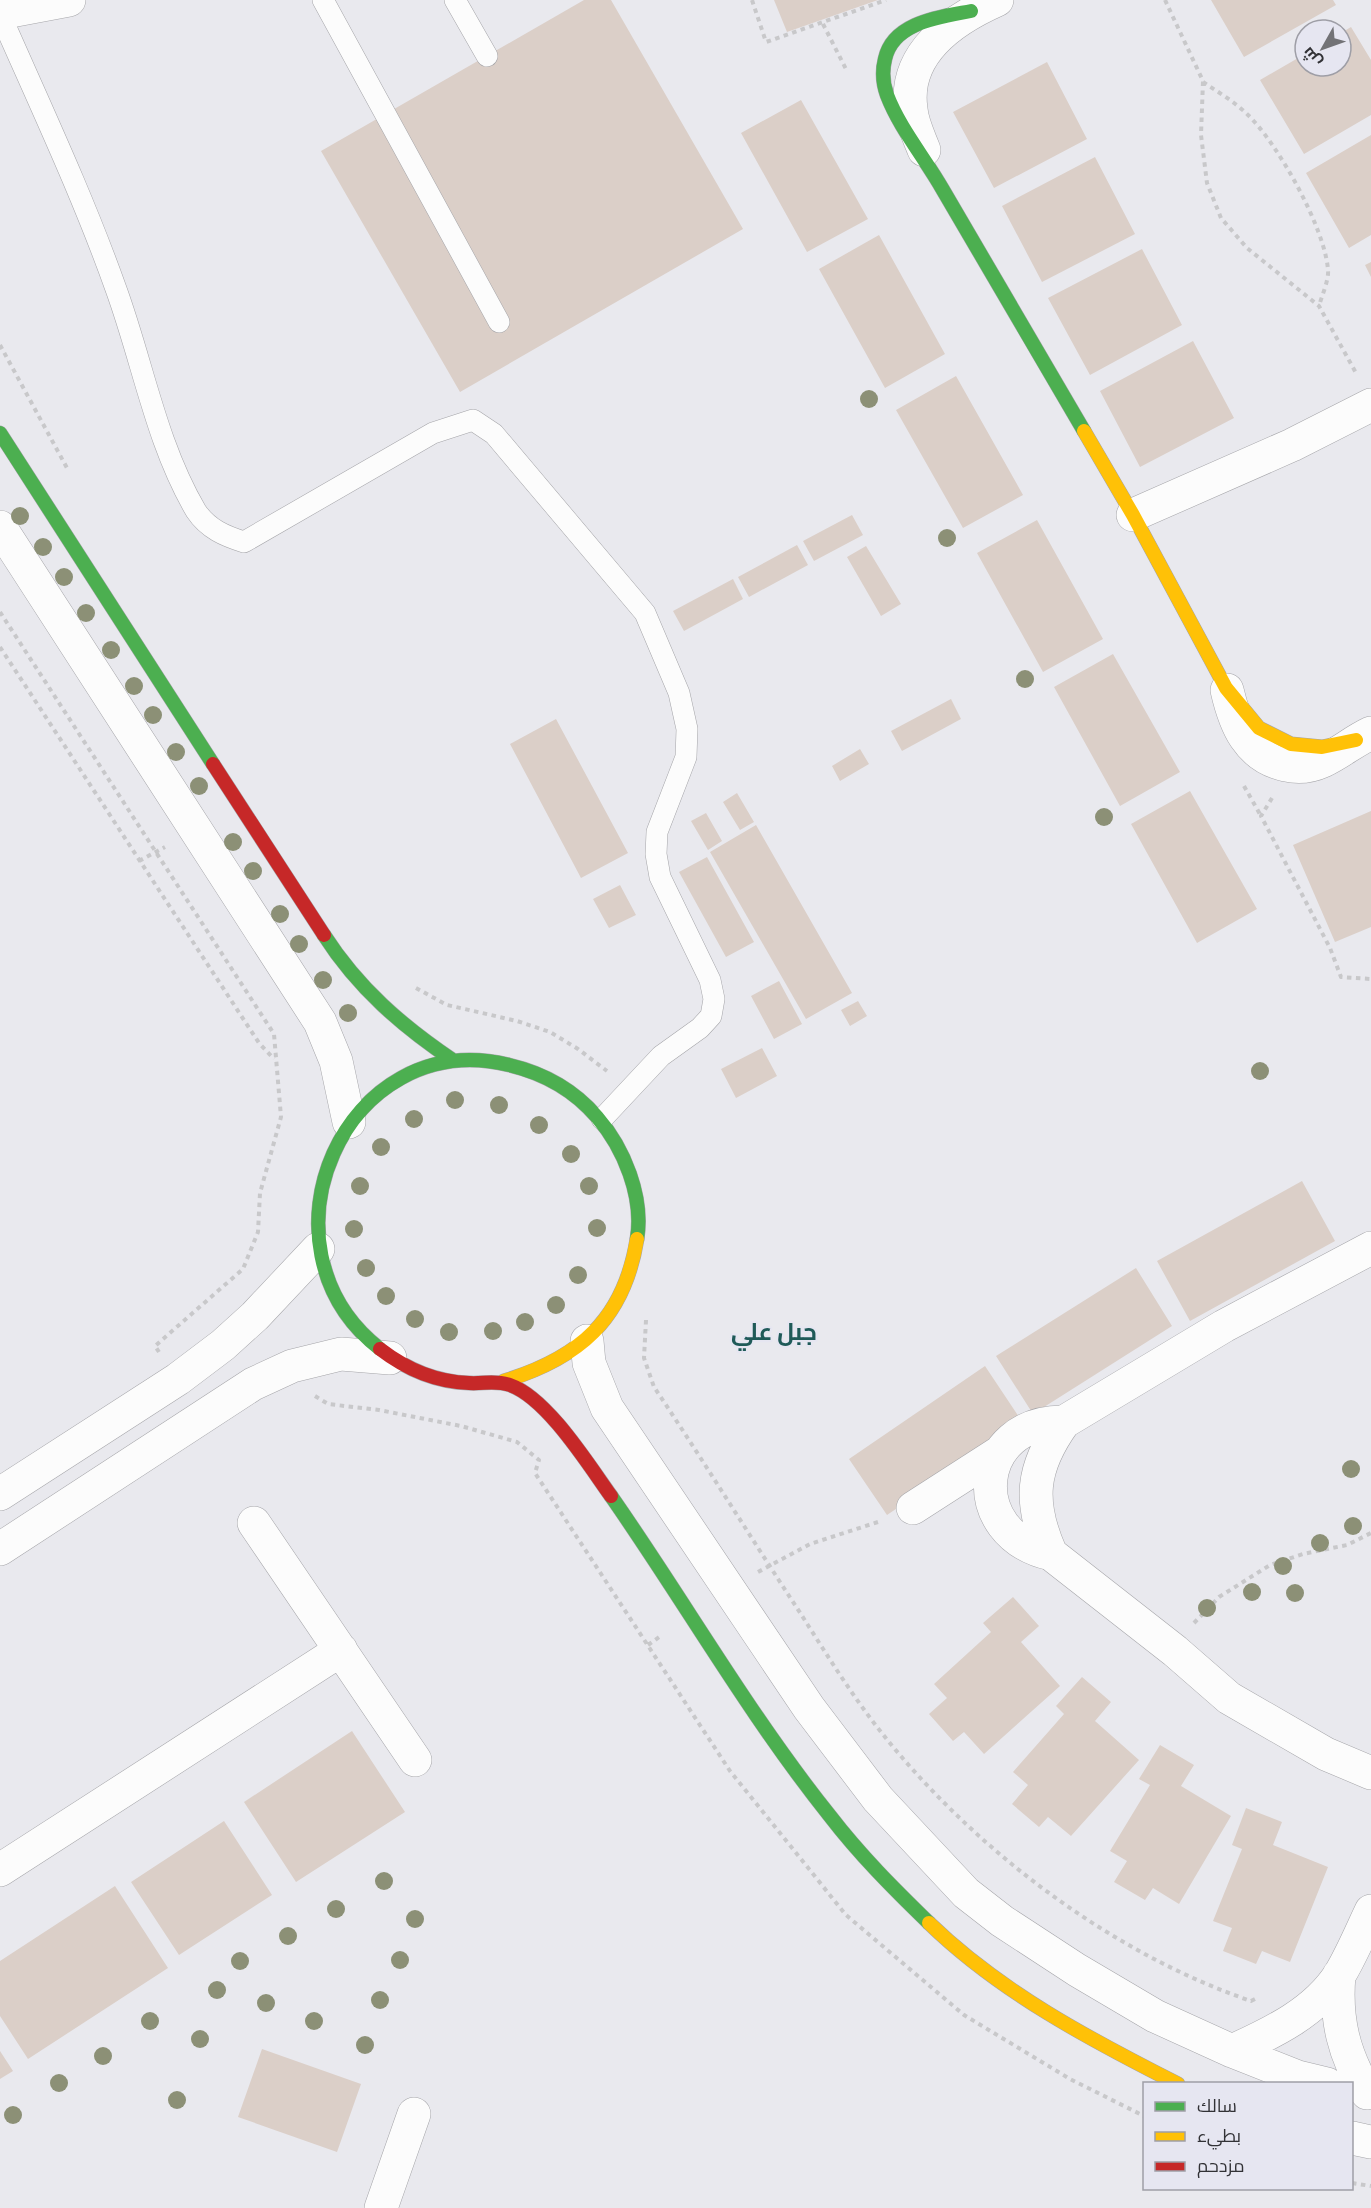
<svg xmlns="http://www.w3.org/2000/svg" width="1371" height="2208" font-family="Literata,Cairo,serif">
<style>
.building{fill:#dbcfc8}
.lines{fill:none;stroke-linecap:round;stroke-linejoin:round}
.lane-casing{stroke:#a5a5a9;stroke-width:22}
.street-casing{stroke:#a5a5a9;stroke-width:34}
.fast-casing{stroke:#a5a5a9;stroke-width:15}
.slow-casing{stroke:#a5a5a9;stroke-width:15}
.jam-casing{stroke:#a5a5a9;stroke-width:15}
.path{stroke:#c8c8ca;stroke-width:4;stroke-dasharray:4.5 4.5;stroke-linecap:butt}
.lane{stroke:#fcfcfc;stroke-width:21}
.street{stroke:#fcfcfc;stroke-width:33}
.fast{stroke:#4caf50;stroke-width:14}
.slow{stroke:#ffc107;stroke-width:14}
.jam{stroke:#c62828;stroke-width:14}
.tree{fill:#8c9076}
.labels{text-anchor:middle;dominant-baseline:central;stroke-width:4.5;stroke-linejoin:round;paint-order:stroke}
.district-label{font-size:24px;font-weight:bold;fill:#1f5a58;stroke:#e6e6f1}
</style>
<rect width="100%" height="100%" fill="#e9e9ee"/>
<path class="building" d="M 584,0 L 611,0 L 743,229 L 460,392 L 321,151 Z
M 774,0 L 878,0 L 787,32 Z
M 1211,0 L 1333,0 L 1336,5 L 1244,57 Z
M 1351,27 L 1371,60 L 1371,115 L 1304,154 L 1260,80 L 1305,54 L 1305,66 L 1341,66 L 1341,33 Z
M 1047,62 L 1087,139 L 994,188 L 953,112 Z
M 801,100 L 868,219 L 807,252 L 741,133 Z
M 1371,135 L 1371,235 L 1349,248 L 1306,173 Z
M 1095,157 L 1135,234 L 1042,282 L 1002,206 Z
M 879,235 L 945,354 L 885,388 L 819,269 Z
M 1142,249 L 1182,325 L 1090,375 L 1048,298 Z
M 1371,262 L 1371,277 L 1365,265 Z
M 1193,341 L 1234,418 L 1140,467 L 1100,391 Z
M 956,376 L 1023,495 L 963,528 L 896,410 Z
M 852,515 L 863,535 L 814,561 L 803,541 Z
M 1037,520 L 1103,639 L 1043,672 L 977,553 Z
M 797,545 L 808,565 L 749,597 L 738,577 Z
M 866,546 L 901,604 L 881,616 L 847,557 Z
M 733,579 L 743,599 L 684,631 L 673,611 Z
M 1113,654 L 1180,772 L 1120,806 L 1054,687 Z
M 951,699 L 961,719 L 902,751 L 891,731 Z
M 556,719 L 628,853 L 581,878 L 510,744 Z
M 860,749 L 869,764 L 840,781 L 832,766 Z
M 1190,791 L 1257,909 L 1197,943 L 1131,824 Z
M 737,793 L 754,822 L 740,830 L 723,802 Z
M 1371,811 L 1371,927 L 1335,942 L 1293,845 Z
M 706,813 L 722,841 L 708,850 L 691,821 Z
M 756,825 L 852,993 L 806,1019 L 710,852 Z
M 707,857 L 754,942 L 726,957 L 679,872 Z
M 620,885 L 636,915 L 609,928 L 593,899 Z
M 779,981 L 802,1024 L 774,1039 L 751,996 Z
M 858,1001 L 867,1016 L 850,1026 L 841,1010 Z
M 762,1048 L 777,1076 L 736,1098 L 721,1069 Z
M 1302,1181 L 1335,1241 L 1190,1321 L 1157,1261 Z
M 1136,1268 L 1172,1326 L 1033,1414 L 996,1356 Z
M 985,1366 L 1023,1423 L 887,1515 L 849,1459 Z
M 1013,1597 L 1039,1626 L 1021,1642 L 1060,1686 L 984,1754 L 964,1732 L 953,1741 L 929,1714 L 947,1698 L 934,1684 L 991,1632 L 983,1623 Z
M 1082,1677 L 1111,1702 L 1095,1721 L 1139,1760 L 1071,1836 L 1048,1817 L 1039,1827 L 1012,1804 L 1028,1785 L 1013,1772 L 1064,1714 L 1056,1706 Z
M 352,1731 L 405,1812 L 296,1882 L 244,1802 Z
M 1160,1745 L 1194,1765 L 1181,1786 L 1231,1816 L 1179,1904 L 1153,1888 L 1145,1900 L 1114,1882 L 1127,1861 L 1110,1851 L 1150,1785 L 1139,1779 Z
M 1246,1808 L 1282,1822 L 1273,1845 L 1328,1867 L 1290,1962 L 1262,1951 L 1256,1964 L 1223,1951 L 1232,1928 L 1213,1921 L 1242,1849 L 1232,1845 Z
M 224,1821 L 272,1895 L 179,1955 L 131,1882 Z
M 115,1886 L 168,1968 L 28,2059 L 0,2016 L 0,1961 Z
M 262,2049 L 361,2084 L 337,2152 L 238,2117 Z
M 0,2051 L 13,2071 L 0,2079 Z"/>
<g class="lines">
<defs>
<path id="lane" d="M 323,0 L 499,322
M 455,0 L 487,56
M 0,14 C 40,105 83,196 116,289 C 143,363 156,443 196,511 C 208,529 225,536 244,542 L 433,433 L 473,420 L 494,434 L 645,613 L 679,693 L 687,729 L 686,757 L 657,832 L 656,854 L 660,877 L 710,980 L 714,999 L 711,1016 L 700,1028 L 661,1056 L 602,1119"/>
<path id="street" d="M 0,13 L 69,0
M 924,150 C 919,137 912,123 911,109 C 903,54 952,20 997,0
M 1133,515 L 1292,445 L 1371,405
M 0,527 L 320,1022 L 336,1061 L 349,1122
M 1227,690 C 1235,725 1248,757 1286,765 C 1298,768 1312,766 1323,761 C 1340,753 1354,741 1371,733
M 587,1341 L 589,1363 L 607,1408 L 809,1708 L 878,1799 L 966,1893 L 1002,1921 L 1077,1970 L 1155,2016 L 1232,2051 L 1298,2077 L 1327,2084
M 1064,1422 C 974,1421 963,1534 1051,1554 L 1175,1651 L 1229,1698 L 1326,1754 L 1371,1773
M 0,1494 L 178,1379 L 223,1345 L 255,1316 L 318,1249
M 913,1508 L 1000,1452
M 254,1523 L 415,1760
M 0,1549 L 253,1384 L 292,1366 L 341,1354 L 390,1358
M 1051,1554 C 1028,1502 1031,1468 1064,1422 L 1224,1326 L 1371,1248
M 0,1870 L 341,1650
M 1339,1975 C 1335,2020 1344,2055 1367,2093
M 1232,2051 C 1272,2033 1316,2012 1340,1974 C 1352,1954 1361,1932 1371,1911
M 1352,2138 L 1371,2142
M 381,2208 L 414,2114"/>
<path id="fast" d="M 971,11 C 940,17 893,22 885,59 C 882,71 883,84 887,95 C 900,129 925,158 943,190 C 990,270 1037,350 1084,431
M 0,433 L 213,764
M 324,935 C 358,988 402,1026 454,1061
M 380,1349 C 248,1246 345,1025 509,1065 C 543,1073 574,1090 597,1117 C 624,1148 644,1197 637,1239
M 611,1496 C 685,1602 749,1715 830,1816 C 860,1855 894,1889 929,1923"/>
<path id="slow" d="M 1084,431 L 1133,515 L 1226,688 L 1259,728 L 1291,744 L 1322,747 L 1356,740
M 504,1381 C 579,1358 624,1320 637,1239
M 929,1923 C 1000,1992 1091,2040 1178,2084"/>
<path id="jam" d="M 213,764 L 324,935
M 380,1349 C 406,1369 437,1382 469,1383 C 483,1384 496,1380 510,1385 C 547,1398 588,1464 611,1496"/>
</defs>
<use href="#lane" class="lane-casing"/>
<use href="#street" class="street-casing"/>
<use href="#fast" class="fast-casing"/>
<use href="#slow" class="slow-casing"/>
<use href="#jam" class="jam-casing"/>
<path class="path" d="M 752,0 L 766,42 L 886,0
M 1165,0 L 1203,81 L 1201,135 L 1207,183 L 1221,218 L 1247,248 L 1319,306 L 1356,373
M 823,24 L 847,71
M 1203,82 C 1218,92 1235,102 1248,115 C 1278,144 1325,228 1328,270 C 1329,280 1322,295 1319,306
M 0,345 L 67,468
M 0,612 L 274,1034 L 281,1117 L 260,1193 L 258,1232 L 243,1269 L 155,1346 L 159,1352
M 0,647 L 259,1043 L 274,1059
M 1244,786 L 1261,816
M 1272,798 L 1261,816 L 1330,948 L 1341,977 L 1371,979
M 139,861 L 165,847
M 416,988 L 447,1005 L 517,1021 L 550,1032 L 578,1049 L 607,1071
M 646,1320 L 644,1358 L 654,1387 C 703,1460 749,1535 797,1608 C 824,1650 850,1693 881,1732 C 973,1848 1110,1953 1251,2001 L 1255,1999
M 315,1396 L 328,1404 L 379,1410 L 461,1426 L 517,1442 L 539,1460 L 535,1473 L 730,1771 L 846,1915 L 964,2015 L 1070,2079 L 1144,2116
M 758,1572 L 810,1544 L 881,1521
M 1194,1623 L 1219,1597 L 1270,1565 L 1303,1554 L 1347,1545 L 1371,1533
M 648,1645 L 662,1635
M 1352,2183 L 1371,2186"/>
<use href="#lane" class="lane"/>
<use href="#street" class="street"/>
<use href="#fast" class="fast"/>
<use href="#slow" class="slow"/>
<use href="#jam" class="jam"/>
</g>
<g class="tree">
<circle cx="869" cy="399" r="9"/>
<circle cx="20" cy="516" r="9"/>
<circle cx="947" cy="538" r="9"/>
<circle cx="43" cy="547" r="9"/>
<circle cx="64" cy="577" r="9"/>
<circle cx="86" cy="613" r="9"/>
<circle cx="111" cy="650" r="9"/>
<circle cx="1025" cy="679" r="9"/>
<circle cx="134" cy="686" r="9"/>
<circle cx="153" cy="715" r="9"/>
<circle cx="176" cy="752" r="9"/>
<circle cx="199" cy="786" r="9"/>
<circle cx="1104" cy="817" r="9"/>
<circle cx="233" cy="842" r="9"/>
<circle cx="253" cy="871" r="9"/>
<circle cx="280" cy="914" r="9"/>
<circle cx="299" cy="944" r="9"/>
<circle cx="323" cy="980" r="9"/>
<circle cx="348" cy="1013" r="9"/>
<circle cx="1260" cy="1071" r="9"/>
<circle cx="455" cy="1100" r="9"/>
<circle cx="499" cy="1105" r="9"/>
<circle cx="414" cy="1119" r="9"/>
<circle cx="539" cy="1125" r="9"/>
<circle cx="381" cy="1147" r="9"/>
<circle cx="571" cy="1154" r="9"/>
<circle cx="360" cy="1186" r="9"/>
<circle cx="589" cy="1186" r="9"/>
<circle cx="597" cy="1228" r="9"/>
<circle cx="354" cy="1229" r="9"/>
<circle cx="366" cy="1268" r="9"/>
<circle cx="578" cy="1275" r="9"/>
<circle cx="386" cy="1296" r="9"/>
<circle cx="556" cy="1305" r="9"/>
<circle cx="415" cy="1319" r="9"/>
<circle cx="525" cy="1322" r="9"/>
<circle cx="493" cy="1331" r="9"/>
<circle cx="449" cy="1332" r="9"/>
<circle cx="1351" cy="1469" r="9"/>
<circle cx="1353" cy="1526" r="9"/>
<circle cx="1320" cy="1543" r="9"/>
<circle cx="1283" cy="1566" r="9"/>
<circle cx="1252" cy="1592" r="9"/>
<circle cx="1295" cy="1593" r="9"/>
<circle cx="1207" cy="1608" r="9"/>
<circle cx="384" cy="1881" r="9"/>
<circle cx="336" cy="1909" r="9"/>
<circle cx="415" cy="1919" r="9"/>
<circle cx="288" cy="1936" r="9"/>
<circle cx="400" cy="1960" r="9"/>
<circle cx="240" cy="1961" r="9"/>
<circle cx="217" cy="1990" r="9"/>
<circle cx="380" cy="2000" r="9"/>
<circle cx="266" cy="2003" r="9"/>
<circle cx="150" cy="2021" r="9"/>
<circle cx="314" cy="2021" r="9"/>
<circle cx="200" cy="2039" r="9"/>
<circle cx="365" cy="2045" r="9"/>
<circle cx="103" cy="2056" r="9"/>
<circle cx="59" cy="2083" r="9"/>
<circle cx="177" cy="2100" r="9"/>
<circle cx="13" cy="2115" r="9"/>
</g>
<g class="labels">
<g class="district-label">
<text x="774" y="1329">جبل علي</text>
</g>
</g>
<rect x="1143" y="2082" width="210" height="108" fill="#e6e6f1" stroke="#9e9ea6" stroke-width="1.5"/>
<rect x="1155" y="2102" width="30" height="9" fill="#4caf50" stroke="#9e9ea6" stroke-width="1.5"/>
<text x="1197" y="2112" font-size="18" fill="#323236">سالك</text>
<rect x="1155" y="2132" width="30" height="9" fill="#ffc107" stroke="#9e9ea6" stroke-width="1.5"/>
<text x="1197" y="2142" font-size="18" fill="#323236">بطيء</text>
<rect x="1155" y="2162" width="30" height="9" fill="#c62828" stroke="#9e9ea6" stroke-width="1.5"/>
<text x="1197" y="2172" font-size="18" fill="#323236">مزدحم</text>
<g transform="translate(1323 48) rotate(230)"><circle r="28" fill="#e6e6f1" stroke="#9e9ea6" stroke-width="1.5"/>
<path d="M0-4.5L10 22L0 15L-10 22Z" fill="#727276"/>
<text y="-9" font-size="16" font-weight="bold" text-anchor="middle" fill="#323236">ش</text>
</g>
</svg>
